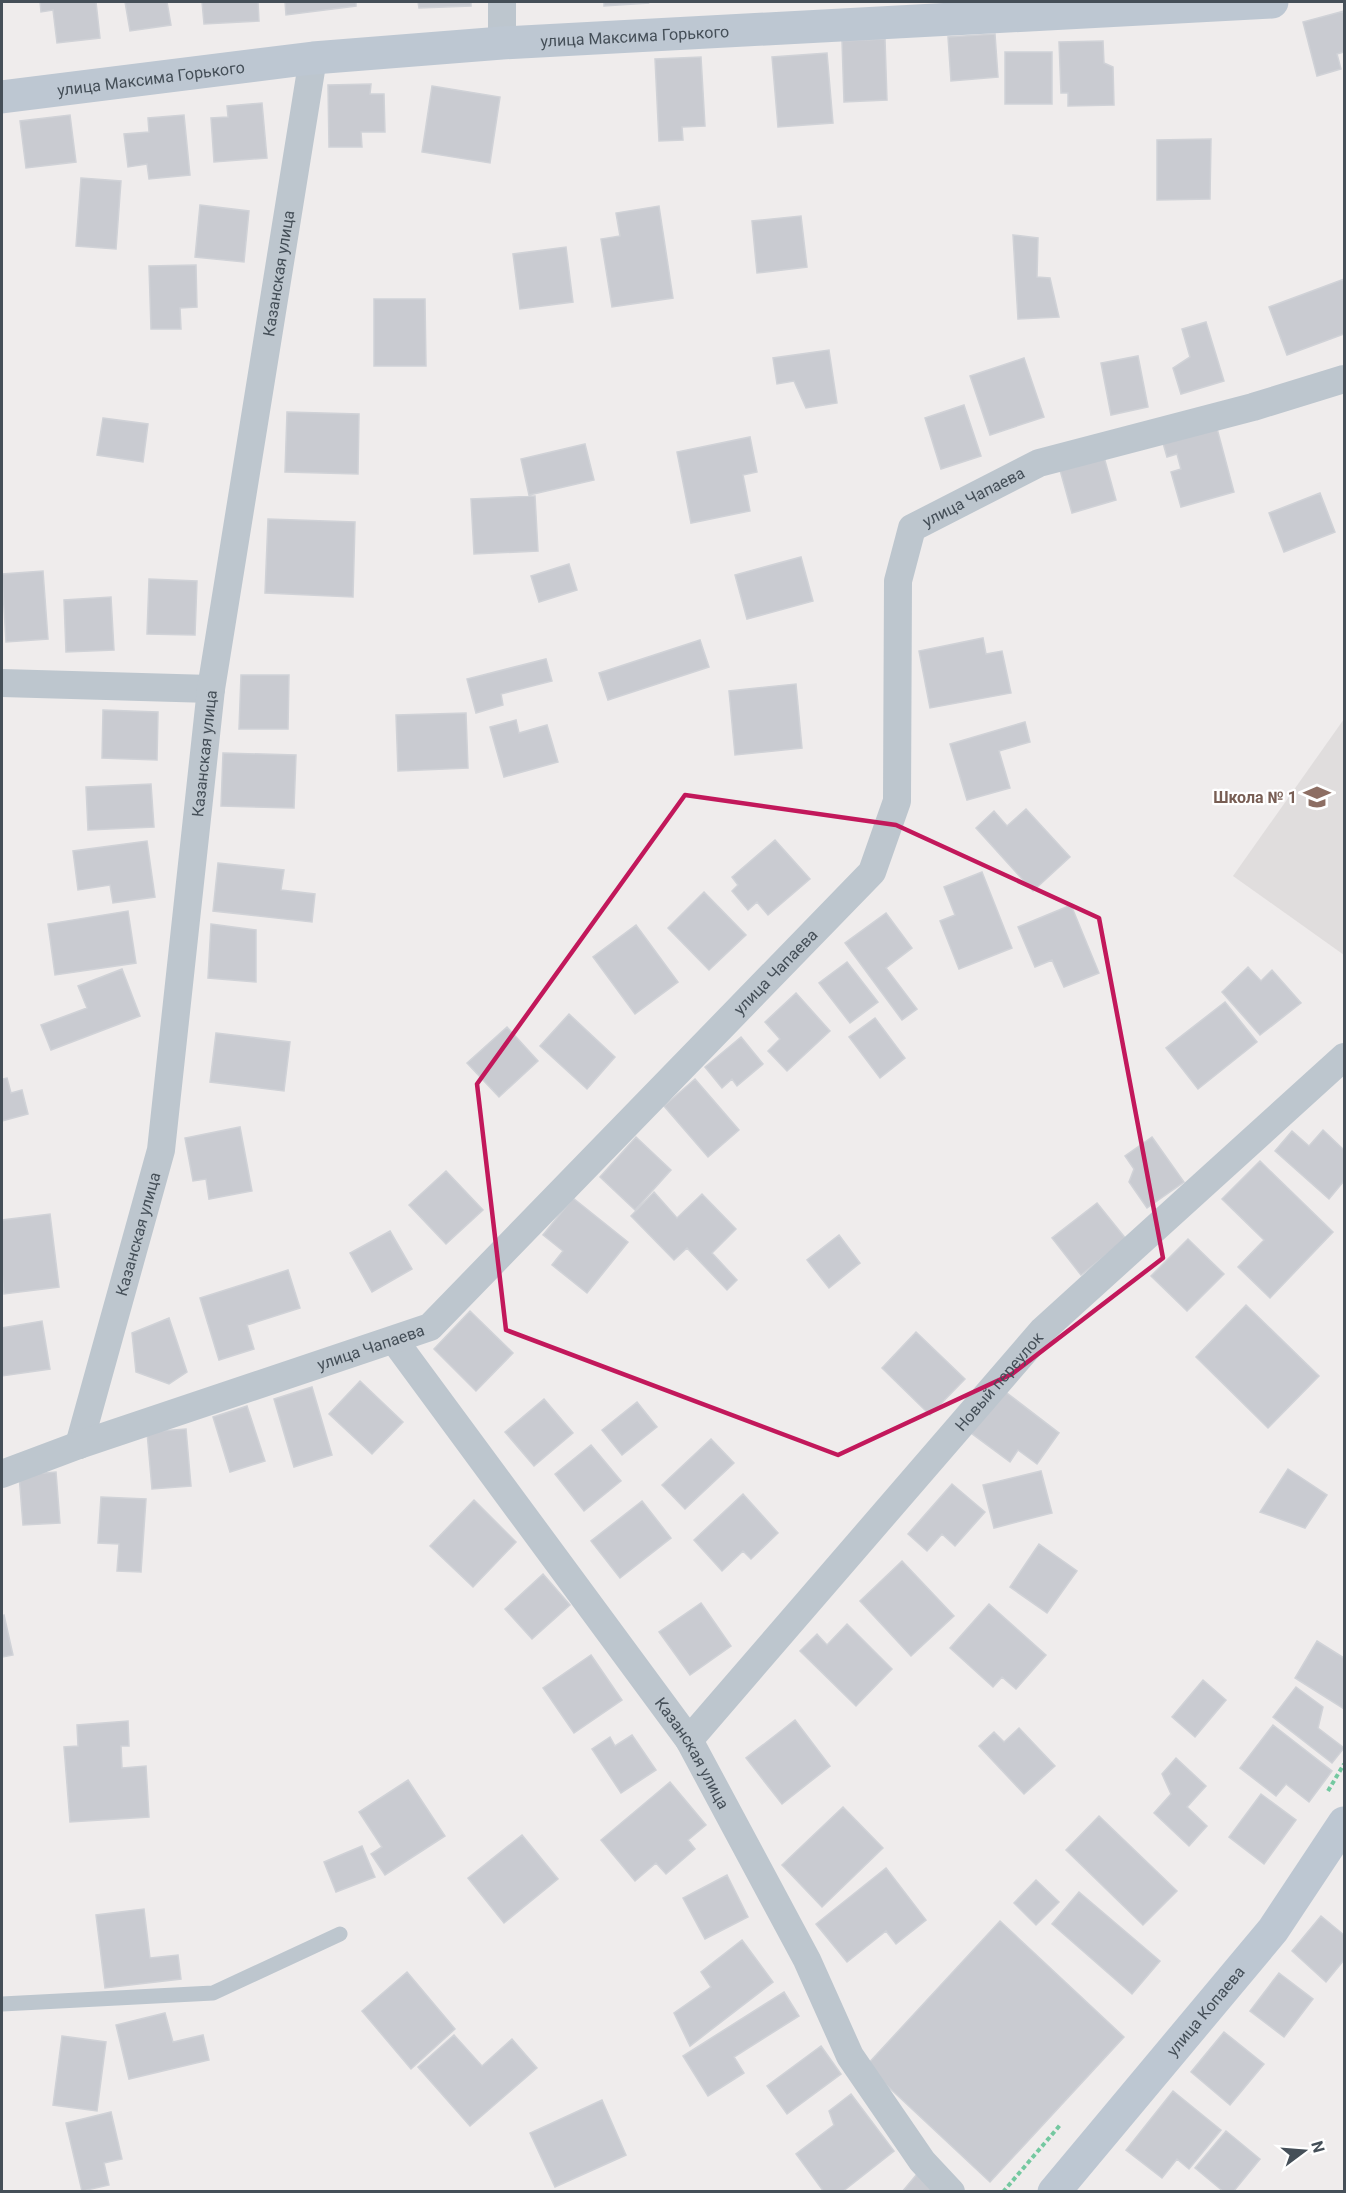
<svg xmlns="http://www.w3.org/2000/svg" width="1346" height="2193" font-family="Roboto,sans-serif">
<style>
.education{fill:#e0dddd}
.building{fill:#c9cbd1;stroke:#d0d2d7;stroke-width:1.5}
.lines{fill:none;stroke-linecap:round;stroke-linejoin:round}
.path{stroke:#74c8a0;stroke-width:4;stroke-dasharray:4.5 3;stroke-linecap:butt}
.lane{stroke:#bdc6ce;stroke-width:15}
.street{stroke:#bdc6ce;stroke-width:28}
.secondary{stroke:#bdc7d2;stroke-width:33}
.marked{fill:none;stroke:#c2185b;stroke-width:4.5;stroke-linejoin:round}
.labels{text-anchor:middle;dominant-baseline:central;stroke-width:4.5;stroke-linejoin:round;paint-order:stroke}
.street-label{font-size:16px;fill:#454f58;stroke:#fff}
.education-label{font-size:16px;font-weight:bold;fill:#785e54;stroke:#fff;text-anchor:end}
</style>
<rect width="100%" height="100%" fill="#efecec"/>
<path class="education" d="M 1344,719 L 1344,955 L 1233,876 Z"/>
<path class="building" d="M 40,2 L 96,2 L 100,38 L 57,43 L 53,10 L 41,12 Z
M 125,2 L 167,2 L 171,25 L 130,31 Z
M 202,2 L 258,2 L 259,21 L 204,24 Z
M 285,2 L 356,2 L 356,6 L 286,15 Z
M 418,2 L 471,2 L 471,6 L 419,8 Z
M 604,2 L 647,2 L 648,3 L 604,6 Z
M 1344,11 L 1344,52 L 1337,54 L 1341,69 L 1317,76 L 1303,22 Z
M 995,34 L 998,77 L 951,81 L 948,37 Z
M 885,39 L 887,100 L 844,102 L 842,41 Z
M 1103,41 L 1104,63 L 1113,67 L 1114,105 L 1068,106 L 1068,93 L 1061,93 L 1059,42 Z
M 1005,52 L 1052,52 L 1052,104 L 1005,104 Z
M 827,53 L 833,123 L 778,127 L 772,57 Z
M 701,57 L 705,126 L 682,127 L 683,140 L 659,141 L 655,59 Z
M 371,84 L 370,94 L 384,94 L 385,132 L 361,132 L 362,147 L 329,147 L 328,85 Z
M 432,86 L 500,97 L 490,163 L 422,152 Z
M 262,103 L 267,158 L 214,162 L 211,118 L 228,117 L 227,106 Z
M 70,115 L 76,162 L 26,168 L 20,121 Z
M 184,115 L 190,175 L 149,179 L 147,164 L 128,167 L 124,134 L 149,132 L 148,118 Z
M 1211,139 L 1210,199 L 1157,200 L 1157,140 Z
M 81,178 L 121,181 L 116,249 L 76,246 Z
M 200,205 L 249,211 L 244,262 L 195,257 Z
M 659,206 L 673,298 L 612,307 L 601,239 L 620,236 L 616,213 Z
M 801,216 L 807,267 L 757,273 L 752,221 Z
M 1013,235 L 1038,238 L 1037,277 L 1050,278 L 1059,317 L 1018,319 Z
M 566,247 L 573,302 L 520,309 L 513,254 Z
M 196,265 L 197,307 L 180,308 L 181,329 L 151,329 L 149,266 Z
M 1344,279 L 1344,334 L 1287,355 L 1269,307 Z
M 374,299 L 425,299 L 426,366 L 374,366 Z
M 1206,322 L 1224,381 L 1181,394 L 1173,368 L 1190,357 L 1182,329 Z
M 829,350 L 837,403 L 806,408 L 794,381 L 777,384 L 773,358 Z
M 1138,356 L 1148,407 L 1111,415 L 1101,363 Z
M 1024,358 L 1044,417 L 990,435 L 970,376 Z
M 964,405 L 981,456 L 941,469 L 925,418 Z
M 287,412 L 359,414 L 358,474 L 285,472 Z
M 103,418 L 148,424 L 143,462 L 97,455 Z
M 1215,421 L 1234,492 L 1181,507 L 1171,472 L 1181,469 L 1177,454 L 1167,457 L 1161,436 Z
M 750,437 L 757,472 L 743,475 L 750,511 L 691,523 L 677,452 Z
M 585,444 L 594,480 L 529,495 L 521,459 Z
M 1104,457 L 1116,500 L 1072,513 L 1060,470 Z
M 1320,493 L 1335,532 L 1284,552 L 1269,513 Z
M 535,496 L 538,551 L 474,554 L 471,499 Z
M 268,519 L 355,522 L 353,597 L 265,593 Z
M 801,557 L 813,601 L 747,619 L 735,575 Z
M 569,564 L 577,590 L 539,602 L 531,576 Z
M 43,571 L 48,639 L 6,642 L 2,574 Z
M 149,579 L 197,581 L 195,635 L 147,634 Z
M 111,597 L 114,650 L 66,652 L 64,600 Z
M 983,638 L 986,654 L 1002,651 L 1011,693 L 930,708 L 919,651 Z
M 700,640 L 709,667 L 608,700 L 599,673 Z
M 546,659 L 552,681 L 501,694 L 503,705 L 476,713 L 467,679 Z
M 241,675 L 289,675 L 288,729 L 239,729 Z
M 796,684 L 802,748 L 735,755 L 729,691 Z
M 103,710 L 158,712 L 157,760 L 102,758 Z
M 466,713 L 468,768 L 398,771 L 396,715 Z
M 516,720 L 519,733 L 547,725 L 558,762 L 504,777 L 490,727 Z
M 1025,722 L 1030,742 L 999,751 L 1010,788 L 967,800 L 950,744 Z
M 223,753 L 296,755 L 294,808 L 221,806 Z
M 151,784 L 154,827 L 88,830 L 86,787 Z
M 1026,809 L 1070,857 L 1033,891 L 976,828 L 994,811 L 1007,826 Z
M 775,840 L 810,879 L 768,915 L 757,902 L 748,910 L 732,891 L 738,885 L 732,877 Z
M 147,841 L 155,897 L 113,903 L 110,885 L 78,890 L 73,851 Z
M 218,863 L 284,870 L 281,890 L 315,894 L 312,922 L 213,911 Z
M 982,872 L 1012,948 L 959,969 L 940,921 L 955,915 L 944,887 Z
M 704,892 L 746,935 L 709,970 L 668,928 Z
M 1071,905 L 1099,973 L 1064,987 L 1052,960 L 1035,967 L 1018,927 Z
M 128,911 L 136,963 L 55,975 L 48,924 Z
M 886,913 L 912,948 L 886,968 L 917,1009 L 902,1020 L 845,943 Z
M 211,924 L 256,930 L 256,982 L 208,978 Z
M 636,925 L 678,982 L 635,1014 L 593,957 Z
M 847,962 L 878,1002 L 850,1023 L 819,983 Z
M 1248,967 L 1261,981 L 1272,970 L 1301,1003 L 1260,1035 L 1222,992 Z
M 122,969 L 140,1016 L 51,1050 L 41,1025 L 87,1008 L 78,986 Z
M 796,993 L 830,1031 L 787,1071 L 768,1051 L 780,1039 L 765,1022 Z
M 1225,1002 L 1257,1042 L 1198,1089 L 1166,1048 Z
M 569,1014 L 615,1057 L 587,1089 L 540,1046 Z
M 875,1018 L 905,1058 L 880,1078 L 849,1037 Z
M 507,1027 L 538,1061 L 499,1097 L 467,1063 Z
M 216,1033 L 290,1042 L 284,1091 L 210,1082 Z
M 741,1037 L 763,1064 L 737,1086 L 732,1079 L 722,1088 L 705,1067 Z
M 7,1078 L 11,1093 L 22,1090 L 28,1114 L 2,1121 L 2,1079 Z
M 695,1079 L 739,1130 L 708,1157 L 664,1106 Z
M 240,1127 L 252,1191 L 209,1199 L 206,1179 L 193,1181 L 185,1138 Z
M 1323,1130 L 1344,1150 L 1344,1181 L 1329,1199 L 1275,1151 L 1292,1131 L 1309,1146 Z
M 636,1137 L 671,1170 L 635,1210 L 600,1177 Z
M 1152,1137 L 1184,1182 L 1147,1208 L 1129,1182 L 1134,1169 L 1125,1156 Z
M 1260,1161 L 1333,1232 L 1270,1298 L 1238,1267 L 1264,1240 L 1222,1199 Z
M 446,1171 L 483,1210 L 446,1244 L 409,1205 Z
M 654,1192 L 677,1218 L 702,1194 L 736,1229 L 712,1253 L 737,1280 L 727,1290 L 687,1248 L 674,1260 L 631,1216 Z
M 573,1198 L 628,1242 L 587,1293 L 552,1265 L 563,1251 L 543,1235 Z
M 1097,1203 L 1126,1239 L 1081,1275 L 1052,1238 Z
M 50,1214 L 59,1287 L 4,1294 L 2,1271 L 2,1220 Z
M 390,1231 L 412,1269 L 372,1292 L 350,1253 Z
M 839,1235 L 860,1263 L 829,1288 L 807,1260 Z
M 1188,1239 L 1224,1274 L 1187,1311 L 1151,1276 Z
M 288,1270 L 300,1308 L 247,1325 L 254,1349 L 219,1360 L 200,1298 Z
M 1246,1305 L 1319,1376 L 1268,1428 L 1196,1357 Z
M 470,1311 L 513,1353 L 476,1391 L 434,1349 Z
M 169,1318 L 187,1372 L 169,1384 L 136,1372 L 132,1333 Z
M 42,1321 L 50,1369 L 2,1376 L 2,1328 Z
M 916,1332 L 965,1379 L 930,1415 L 882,1368 Z
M 360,1381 L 403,1422 L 372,1454 L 329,1414 Z
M 312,1387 L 332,1455 L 294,1467 L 274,1399 Z
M 1003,1390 L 1059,1433 L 1037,1464 L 1018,1450 L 1010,1462 L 971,1433 Z
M 544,1399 L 573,1433 L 534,1466 L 505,1432 Z
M 637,1402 L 657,1427 L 622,1455 L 602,1430 Z
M 247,1406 L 265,1461 L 230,1472 L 213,1417 Z
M 186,1429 L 191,1486 L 152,1489 L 147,1432 Z
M 711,1439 L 734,1463 L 685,1509 L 662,1485 Z
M 591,1445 L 621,1481 L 584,1511 L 555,1474 Z
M 1288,1469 L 1327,1495 L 1305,1528 L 1260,1512 Z
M 1041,1471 L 1052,1513 L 994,1528 L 983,1485 Z
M 56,1472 L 60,1523 L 23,1525 L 19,1475 Z
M 952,1484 L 985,1512 L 955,1546 L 942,1534 L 927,1551 L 908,1534 Z
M 743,1494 L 778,1533 L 751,1559 L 743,1551 L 722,1571 L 694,1540 Z
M 101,1497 L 146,1499 L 141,1572 L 117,1571 L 119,1544 L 98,1543 Z
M 474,1500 L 516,1542 L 473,1587 L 430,1546 Z
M 642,1501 L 671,1538 L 620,1578 L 591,1541 Z
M 1039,1544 L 1077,1571 L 1047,1613 L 1010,1587 Z
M 902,1561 L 954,1616 L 911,1656 L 860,1601 Z
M 543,1574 L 570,1605 L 532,1639 L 505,1609 Z
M 701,1603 L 731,1646 L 690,1675 L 659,1632 Z
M 989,1604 L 1046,1655 L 1016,1689 L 1002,1677 L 993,1687 L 950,1648 Z
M 4,1615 L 13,1655 L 2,1657 L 2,1616 Z
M 847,1624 L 892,1669 L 856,1706 L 800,1651 L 817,1634 L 827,1645 Z
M 1317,1641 L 1344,1658 L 1344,1709 L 1295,1678 Z
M 591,1655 L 622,1700 L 574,1733 L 543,1688 Z
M 1203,1680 L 1226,1700 L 1195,1737 L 1172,1717 Z
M 1296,1687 L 1323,1707 L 1318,1728 L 1344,1748 L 1332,1763 L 1273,1717 Z
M 795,1720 L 830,1766 L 782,1804 L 746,1758 Z
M 128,1721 L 129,1746 L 121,1746 L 122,1768 L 146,1766 L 149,1817 L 70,1822 L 64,1747 L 78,1746 L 77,1725 Z
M 1273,1725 L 1332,1771 L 1309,1802 L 1286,1784 L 1276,1796 L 1240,1768 Z
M 1019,1728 L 1055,1766 L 1024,1794 L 979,1746 L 994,1732 L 1004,1742 Z
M 632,1735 L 656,1770 L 621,1793 L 592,1749 L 610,1737 L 615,1746 Z
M 1176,1758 L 1206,1786 L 1187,1807 L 1207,1826 L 1189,1846 L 1154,1813 L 1171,1794 L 1162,1774 Z
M 408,1780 L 445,1836 L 385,1875 L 371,1854 L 382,1847 L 359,1812 Z
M 670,1782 L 706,1825 L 688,1840 L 695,1849 L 666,1874 L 656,1863 L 635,1881 L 601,1840 Z
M 1261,1794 L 1296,1820 L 1264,1864 L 1229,1837 Z
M 843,1807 L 883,1848 L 822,1907 L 782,1865 Z
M 1099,1816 L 1177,1891 L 1143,1925 L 1066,1850 Z
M 522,1835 L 558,1879 L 504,1923 L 468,1878 Z
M 362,1846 L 375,1877 L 336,1892 L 324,1862 Z
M 886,1868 L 926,1920 L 896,1944 L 886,1931 L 847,1962 L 816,1924 Z
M 727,1875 L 748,1917 L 705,1939 L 683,1898 Z
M 1036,1880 L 1059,1902 L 1036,1925 L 1014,1903 Z
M 1079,1892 L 1160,1961 L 1132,1994 L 1052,1924 Z
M 144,1909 L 150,1958 L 178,1955 L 181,1979 L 105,1988 L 96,1915 Z
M 1321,1916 L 1344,1935 L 1344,1960 L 1326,1982 L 1292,1951 Z
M 1000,1921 L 1124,2037 L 990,2182 L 866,2066 Z
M 742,1940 L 773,1982 L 690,2046 L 674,2013 L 711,1987 L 701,1972 Z
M 407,1972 L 455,2029 L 411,2069 L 362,2011 Z
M 1279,1973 L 1313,1999 L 1284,2037 L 1250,2011 Z
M 784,1992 L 799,2016 L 734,2057 L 744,2073 L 708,2096 L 683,2056 Z
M 165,2013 L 173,2042 L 203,2035 L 209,2060 L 129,2079 L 116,2025 Z
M 1224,2032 L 1264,2064 L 1230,2105 L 1191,2072 Z
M 454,2035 L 482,2066 L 512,2039 L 537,2068 L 470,2126 L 418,2067 Z
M 62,2036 L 106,2042 L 97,2111 L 53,2105 Z
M 821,2046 L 841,2074 L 787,2114 L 767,2086 Z
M 1173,2091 L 1221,2130 L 1189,2169 L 1177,2159 L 1162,2178 L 1126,2150 Z
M 851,2094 L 894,2151 L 842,2192 L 824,2192 L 796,2154 L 834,2125 L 829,2111 Z
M 602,2100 L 626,2155 L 555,2187 L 530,2133 Z
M 111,2112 L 122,2159 L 104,2163 L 109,2185 L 82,2191 L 66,2123 Z
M 1226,2131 L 1260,2159 L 1233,2192 L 1224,2192 L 1195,2168 Z
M 918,2173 L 934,2192 L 902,2192 Z"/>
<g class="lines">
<path class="path" d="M 1328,1791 L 1344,1764
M 1003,2192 L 1061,2124"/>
<path class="lane" d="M 2,2004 L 213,1993 L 340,1934"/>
<g class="street">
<path d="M 502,43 L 502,2"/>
<path d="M 2,683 L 211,689"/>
<path id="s1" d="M 394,1340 L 689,1740 L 807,1960 L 850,2056 L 922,2161 L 951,2192"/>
<path id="s2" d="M 79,1445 L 161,1150 L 211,689 L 313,58"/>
<path id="s3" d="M 2,1474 L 79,1445 L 430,1327 L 872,872 L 897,801 L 898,581 L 912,528 L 1039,463 L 1253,407 L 1344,379"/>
<path id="s4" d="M 689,1740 L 1043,1330 L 1344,1057"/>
</g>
<g class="secondary">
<path id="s5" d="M 2,97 L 313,58 L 502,43 L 1272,2"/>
<path id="s6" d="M 1054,2192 L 1273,1930 L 1344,1823"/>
</g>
</g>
<path class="marked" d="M 685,795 L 896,825 L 1099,918 L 1163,1258 L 1012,1374 L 838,1455 L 506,1330 L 477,1084 Z"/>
<defs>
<symbol id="school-bare" viewBox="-9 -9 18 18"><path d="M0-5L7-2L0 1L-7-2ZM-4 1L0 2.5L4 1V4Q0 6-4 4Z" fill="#8d6e63" stroke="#fff" stroke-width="2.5" paint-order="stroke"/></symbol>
</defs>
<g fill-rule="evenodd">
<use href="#school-bare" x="1298" y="778" width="38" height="38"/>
</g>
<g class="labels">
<g class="street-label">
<text stroke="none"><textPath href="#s5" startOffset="636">улица Максима Горького</textPath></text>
<text stroke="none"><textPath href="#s5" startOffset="150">улица Максима Горького</textPath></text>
<text stroke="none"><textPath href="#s2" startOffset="1191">Казанская улица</textPath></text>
<text stroke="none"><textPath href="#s3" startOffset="1506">улица Чапаева</textPath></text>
<text stroke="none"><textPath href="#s2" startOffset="705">Казанская улица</textPath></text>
<text stroke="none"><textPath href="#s3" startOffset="948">улица Чапаева</textPath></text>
<text stroke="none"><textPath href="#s2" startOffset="219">Казанская улица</textPath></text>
<text stroke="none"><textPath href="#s3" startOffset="390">улица Чапаева</textPath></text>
<text stroke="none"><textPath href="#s4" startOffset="474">Новый переулок</textPath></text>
<text stroke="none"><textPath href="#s1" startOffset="510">Казанская улица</textPath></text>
<text stroke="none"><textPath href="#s6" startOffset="236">улица Копаева</textPath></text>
</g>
<g class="education-label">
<text x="1297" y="797">Школа № 1</text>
</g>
</g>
<rect width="1346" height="2193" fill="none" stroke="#454f58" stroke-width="6"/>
<g transform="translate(1304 2151) rotate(74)" stroke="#ffffff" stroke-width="4.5" paint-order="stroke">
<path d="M0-4.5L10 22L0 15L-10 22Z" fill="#454f58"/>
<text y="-9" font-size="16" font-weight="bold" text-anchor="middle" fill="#454f58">N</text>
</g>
</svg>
